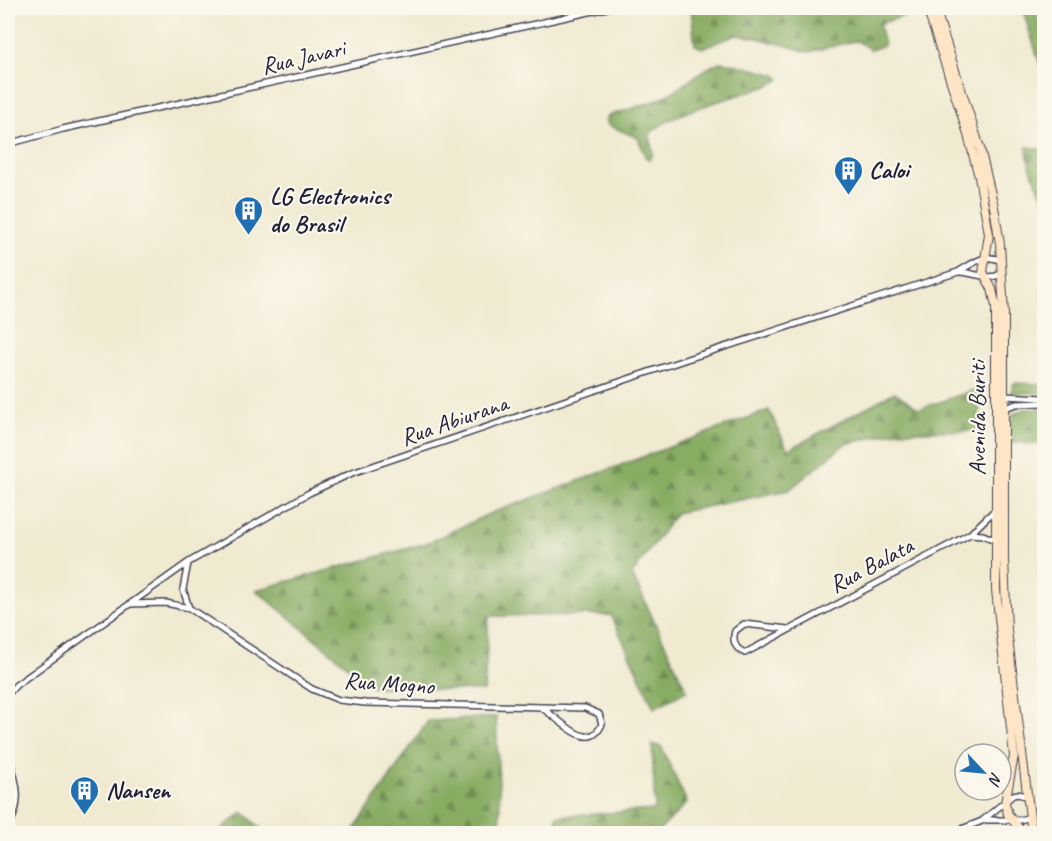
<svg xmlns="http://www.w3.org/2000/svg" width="1052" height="841" font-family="Caveat,sans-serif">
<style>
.forest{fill:url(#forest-firs);stroke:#54674e;stroke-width:1.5}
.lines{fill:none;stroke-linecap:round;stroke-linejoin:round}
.stream{stroke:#6ac2e7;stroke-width:1.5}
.minor-casing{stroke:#414052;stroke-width:8}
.secondary-casing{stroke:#414052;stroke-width:10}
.minor{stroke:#fff;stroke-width:5}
.secondary{stroke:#fde5c5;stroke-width:8}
.labels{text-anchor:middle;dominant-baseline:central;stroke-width:4.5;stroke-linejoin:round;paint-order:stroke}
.street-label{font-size:24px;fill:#22223b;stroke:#fbf7ec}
.poi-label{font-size:24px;font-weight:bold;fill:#22223b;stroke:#fbf7ec;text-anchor:start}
</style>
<defs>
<pattern id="forest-firs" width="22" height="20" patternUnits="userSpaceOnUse" patternTransform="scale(1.5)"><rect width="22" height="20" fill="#87ac62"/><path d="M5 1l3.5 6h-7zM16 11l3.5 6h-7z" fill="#6e8c52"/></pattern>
</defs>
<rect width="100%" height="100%" fill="#fbf7ec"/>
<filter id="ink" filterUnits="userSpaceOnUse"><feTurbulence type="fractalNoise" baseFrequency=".0167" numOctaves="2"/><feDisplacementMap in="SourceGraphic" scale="12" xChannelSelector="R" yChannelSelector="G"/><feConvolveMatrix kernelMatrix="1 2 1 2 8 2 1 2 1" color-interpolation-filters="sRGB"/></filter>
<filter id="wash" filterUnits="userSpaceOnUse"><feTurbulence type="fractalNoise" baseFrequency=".008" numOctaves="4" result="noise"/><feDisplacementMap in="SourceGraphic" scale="24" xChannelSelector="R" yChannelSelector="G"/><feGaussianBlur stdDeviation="1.35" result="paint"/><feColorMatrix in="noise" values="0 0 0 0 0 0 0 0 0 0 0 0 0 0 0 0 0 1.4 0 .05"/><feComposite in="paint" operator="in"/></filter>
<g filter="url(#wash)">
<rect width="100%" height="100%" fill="#f0ead1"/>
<path class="forest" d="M 691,8 L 915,8 L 917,12 L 879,24 L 884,45 L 871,50 L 859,42 L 854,41 L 809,52 L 758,38 L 737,35 L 702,48 L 695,45 Z
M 1022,8 L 1044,8 L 1044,77 Z
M 720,62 L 730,63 L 776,75 L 780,79 L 768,86 C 736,97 672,111 650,134 L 653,154 L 650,160 L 646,158 L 638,138 L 608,125 L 606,119 L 608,116 C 628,109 647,106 667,95 C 685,85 700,70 720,62 Z
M 1027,147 L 1044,150 L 1044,200 C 1037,181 1027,167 1027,147 Z
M 1014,383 L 1044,384 L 1044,393 L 1015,393 L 1011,391 Z
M 980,388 L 979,431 L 899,431 L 845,444 L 789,490 L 676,513 L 632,574 L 687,691 L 654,708 L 611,615 L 489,616 L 484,691 L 373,687 L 256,590 L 427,543 L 489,514 L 769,410 L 788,450 L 895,392 L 919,409 Z
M 1023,409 L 1044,409 L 1044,444 L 1013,443 L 1010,441 L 1011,416 Z
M 496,717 L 501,833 L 352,833 L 428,721 Z
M 652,745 L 661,746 L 687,803 L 657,833 L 557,833 L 557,816 L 655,810 Z
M 243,812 L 266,833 L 216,833 Z"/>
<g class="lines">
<path class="stream" d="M 1035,8 L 1044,27"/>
</g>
</g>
<g filter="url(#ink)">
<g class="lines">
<defs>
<path id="minor" d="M 8,144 L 63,129 L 607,8
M 959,272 C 973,272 990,282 1002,273
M 1004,396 L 1044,398
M 1005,408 L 1016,404 L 1044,403
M 970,534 L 983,535 L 995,540
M 188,563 L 183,589 L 189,608
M 130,604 L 166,603 L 189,608 L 312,689 L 339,700 L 365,703 L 585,708 L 599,714 L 602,724 C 588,756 558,716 540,707
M 788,629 L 744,624 L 735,631 C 732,641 735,649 745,653 L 970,534 L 996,509
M 8,694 L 16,685 L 189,562 L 309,493 L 352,473 L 684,360 L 958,272 C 972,264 985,252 1001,261
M 8,754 C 16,780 24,802 8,826
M 983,820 L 1020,820 L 1030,817
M 949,834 L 982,821 L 1013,795 L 1018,794 L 1028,797"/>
<path id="secondary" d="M 927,8 L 967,131 L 979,177 L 989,234 L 983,272 L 992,289 L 996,307 L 996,590 L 1014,756 L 1005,803 L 1008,814 L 1023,834
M 935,8 L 980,148 L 994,207 L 1000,244 L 1004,314 L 1004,559 L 1007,630 L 1032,834"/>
</defs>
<use href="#minor" class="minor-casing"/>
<use href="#secondary" class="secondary-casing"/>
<use href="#minor" class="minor"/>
<use href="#secondary" class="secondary"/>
</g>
</g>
<defs>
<symbol id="building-pin" viewBox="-11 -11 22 30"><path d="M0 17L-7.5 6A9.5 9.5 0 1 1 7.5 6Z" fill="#1f6fb2" stroke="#fbf7ec"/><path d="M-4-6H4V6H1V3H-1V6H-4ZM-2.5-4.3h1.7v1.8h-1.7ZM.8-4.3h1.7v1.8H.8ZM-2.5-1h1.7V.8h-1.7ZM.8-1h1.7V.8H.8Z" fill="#fff"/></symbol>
</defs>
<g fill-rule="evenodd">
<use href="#building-pin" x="832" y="154" width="33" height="45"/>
<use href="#building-pin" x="232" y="194" width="33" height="45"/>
<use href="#building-pin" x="68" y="774" width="33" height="45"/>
</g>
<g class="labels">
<g class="street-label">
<text transform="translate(303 57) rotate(-13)">Rua Javari</text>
<text transform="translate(977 418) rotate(-90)">Avenida Buriti</text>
<text transform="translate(454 420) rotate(-19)">Rua Abiurana</text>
<text transform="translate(871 565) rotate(-28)">Rua Balata</text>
<text transform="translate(389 683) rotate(4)">Rua Mogno</text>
</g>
<g class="poi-label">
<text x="869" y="170">Caloi</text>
<text x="270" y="196">LG Electronics<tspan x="270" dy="28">do Brasil</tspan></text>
<text x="106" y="790">Nansen</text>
</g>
</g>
<rect width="1052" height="841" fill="none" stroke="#fbf7ec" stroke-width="30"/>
<g transform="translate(983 772) rotate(116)"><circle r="28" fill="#fbf7ec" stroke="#a4a2a5" stroke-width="1.5"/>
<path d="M0-4.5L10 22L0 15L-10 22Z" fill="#1f6fb2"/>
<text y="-9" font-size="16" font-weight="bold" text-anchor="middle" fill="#22223b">N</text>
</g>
</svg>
